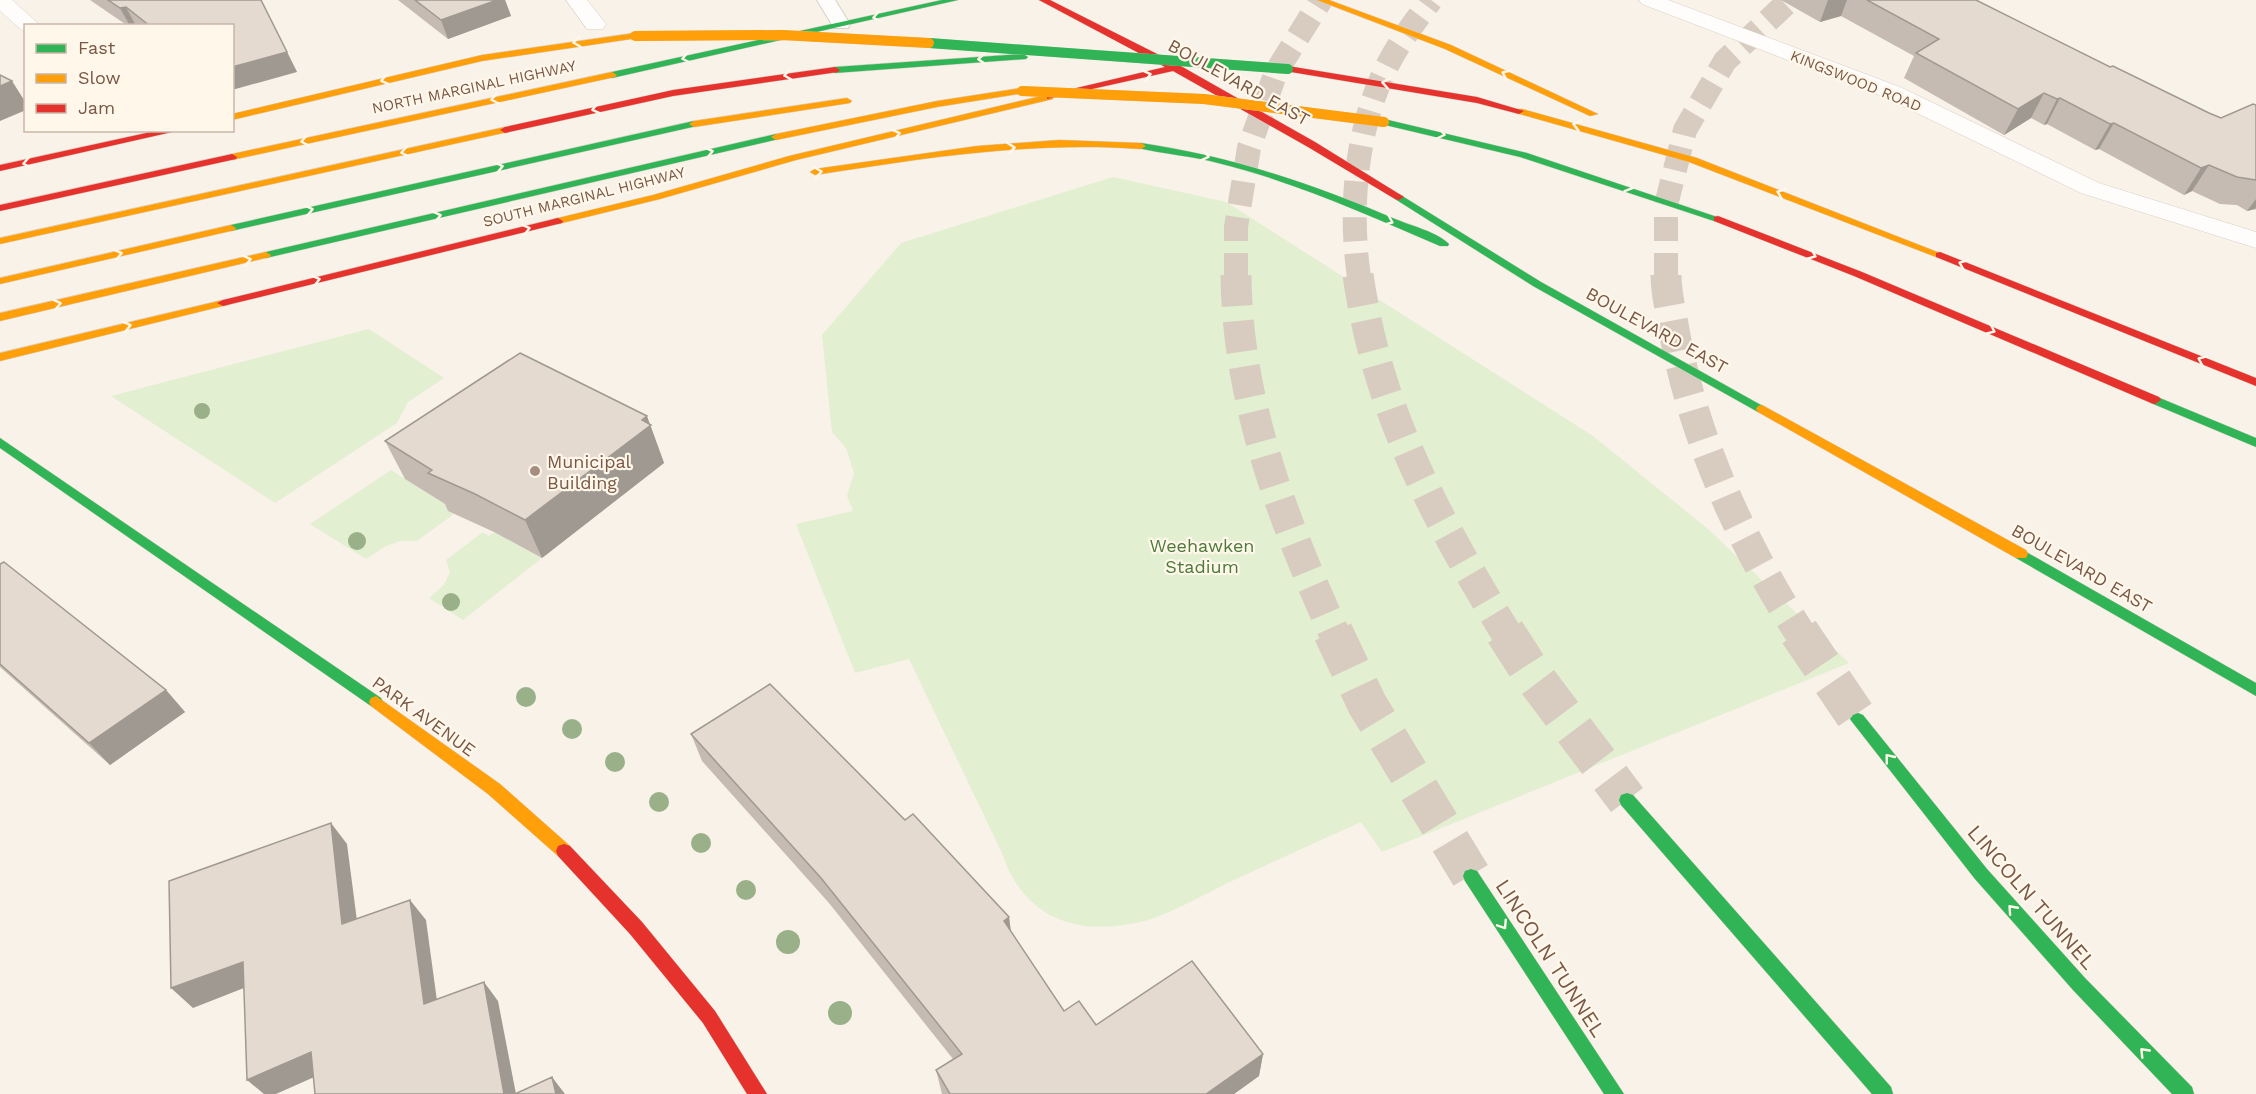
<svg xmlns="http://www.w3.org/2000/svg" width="2256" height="1094" font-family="'Work Sans',sans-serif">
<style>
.green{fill:#e3efd1}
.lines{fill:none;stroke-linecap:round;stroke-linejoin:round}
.highway-tunnel-far2{stroke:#d8ccc0;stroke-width:24;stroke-dasharray:24 12;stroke-linecap:butt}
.highway-tunnel-far1{stroke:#d8ccc0;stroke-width:31;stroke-dasharray:31 15;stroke-linecap:butt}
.highway-tunnel{stroke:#d8ccc0;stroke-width:40;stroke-dasharray:40 20;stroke-linecap:butt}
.lane-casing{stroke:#d9cfc6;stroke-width:2}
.street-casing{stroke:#d9cfc6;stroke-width:1}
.fast-casing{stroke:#d9cec4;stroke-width:1}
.slow-casing{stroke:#d9cec4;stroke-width:1}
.jam-casing{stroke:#d9cec4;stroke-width:1}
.lane{fill:#fefdfc;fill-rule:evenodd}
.street{fill:#fefdfc;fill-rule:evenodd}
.fast{fill:#30b455;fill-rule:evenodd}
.slow{fill:#ff9f0a;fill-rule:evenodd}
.jam{fill:#e5322d;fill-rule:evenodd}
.fast-bridge-casing{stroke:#dacfc8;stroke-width:10;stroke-linecap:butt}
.slow-bridge-casing{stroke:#dacfc8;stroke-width:10;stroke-linecap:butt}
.fast-bridge{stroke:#30b455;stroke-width:10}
.slow-bridge{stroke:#ff9f0a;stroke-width:10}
.tree{fill:#99b088}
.wall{fill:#c5bbb2}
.shaded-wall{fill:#a09991}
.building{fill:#e5dacf;stroke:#a09991;stroke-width:1.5}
.oneway{stroke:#fff7ea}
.poi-dot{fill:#a58e7f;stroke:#fff7ea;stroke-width:2}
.labels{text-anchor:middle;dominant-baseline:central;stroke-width:4.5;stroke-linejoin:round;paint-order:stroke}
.far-street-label{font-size:15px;fill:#785846;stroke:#fff7ea}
.street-label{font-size:18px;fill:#785846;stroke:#fff7ea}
.poi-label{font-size:18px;fill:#785846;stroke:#fff7ea;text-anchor:start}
.park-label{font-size:18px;fill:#4c7a3a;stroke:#fff7ea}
.near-street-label{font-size:21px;fill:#785846;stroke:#fff7ea}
</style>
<rect width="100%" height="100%" fill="#f8f2e8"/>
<path class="green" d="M 1113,177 L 1226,202 L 1593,436 L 1708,529 L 1849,663 L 1382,852 L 1361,822 C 1318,841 1275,861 1232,881 C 1206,893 1168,916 1140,922 C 1078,937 1023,918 1002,853 L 909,659 L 855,673 L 796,524 L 853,511 L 847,496 L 854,473 L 846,448 L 832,432 L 822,335 L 901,243 Z
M 369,329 L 444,378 L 408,402 L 397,423 L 275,503 L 111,396 Z
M 391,470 L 451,508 L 448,511 L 454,514 L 417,541 L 400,541 L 386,546 L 366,559 L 310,524 Z
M 483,532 L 489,536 L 494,532 L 542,558 L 463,620 L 429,598 L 444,585 L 450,572 L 446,560 Z"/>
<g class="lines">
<path class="highway-tunnel-far2" d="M 1236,277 L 1236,227 L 1249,148 L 1276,72 L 1321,0
M 1359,277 C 1348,201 1357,111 1399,45 C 1409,29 1420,15 1431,0
M 1666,277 L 1666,205 L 1685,130 L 1725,61 L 1790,0"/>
<path class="highway-tunnel-far1" d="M 1236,275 C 1237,401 1283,520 1334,633
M 1358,275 C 1378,413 1435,516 1506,633
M 1666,275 C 1666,293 1671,312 1674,330 C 1693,437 1741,543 1800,633"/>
<path class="highway-tunnel" d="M 1333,632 L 1367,704 L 1471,876
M 1505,632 L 1532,674 L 1627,800
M 1799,632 L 1858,719"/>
<defs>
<path id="lane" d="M 817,0 L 835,0 L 850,24 L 848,28 L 834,28 Z"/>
<path id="street" d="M 0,0 L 12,0 L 41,26 L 26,26 L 26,31 L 23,31 L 0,11 Z
M 566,0 L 587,0 L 606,24 L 603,29 L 587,29 Z
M 1639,0 L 1668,0 L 1900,87 L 2099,183 L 2256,232 L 2256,248 L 2081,193 L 1884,97 L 1642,4 Z"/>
<path id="fast" d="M 942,0 L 958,0 L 612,78 L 607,75 L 612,72 Z
M 1023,54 L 1028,57 L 1026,59 L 835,73 L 830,70 L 835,67 Z
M 1384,119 L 1527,153 L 1723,219 L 1722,221 L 1714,221 L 1520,157 L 1381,124 L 1379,122 Z
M 694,121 L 699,124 L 697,126 L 231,231 L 226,228 L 231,225 Z
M 776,134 L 779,135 L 779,139 L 266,258 L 261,255 L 266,252 Z
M 1141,143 C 1230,156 1313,184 1395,219 C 1412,226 1437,232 1449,244 L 1448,246 L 1440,246 C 1368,215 1295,182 1218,163 C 1192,156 1164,154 1138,148 L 1138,144 Z
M 1399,194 L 1541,282 L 1768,409 L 1762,413 L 1758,412 L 1533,286 L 1395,199 L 1394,197 Z
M 2155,396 L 2256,438 L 2256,447 L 2151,403 L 2149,400 Z
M 0,438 L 381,698 L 383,702 L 381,706 L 376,708 L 371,706 L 0,448 Z
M 2021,549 L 2256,683 L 2256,696 L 2016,558 L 2014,554 Z
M 1858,713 L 1863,715 L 1987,869 L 2085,978 L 2192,1087 L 2194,1094 L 2172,1094 L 2073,990 L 1975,879 L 1853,723 L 1850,719 L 1853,715 Z
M 1627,793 L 1633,795 L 1891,1087 L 1893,1094 L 1872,1094 L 1621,805 L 1619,800 L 1621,795 Z
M 1471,869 L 1477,871 L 1624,1094 L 1604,1094 L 1465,881 L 1463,876 L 1465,871 Z"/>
<path id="slow" d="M 1317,0 L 1329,0 L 1451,45 L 1598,114 L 1590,116 L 1445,49 Z
M 635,33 L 639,36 L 638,38 L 482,61 L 232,120 L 232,114 L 482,55 Z
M 612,72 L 617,75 L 615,77 L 232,160 L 227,157 L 232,154 Z
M 1022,88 L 1027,91 L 1025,93 L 937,107 L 776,140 L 771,137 L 776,134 L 937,101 Z
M 1050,94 L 1053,95 L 1053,99 L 796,160 L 660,199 L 558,224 L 553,221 L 554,219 L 653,195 L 789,156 Z
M 847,98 L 852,101 L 850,103 L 694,127 L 689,124 L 694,121 Z
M 1516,109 L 1522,109 L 1697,158 L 1945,255 L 1944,257 L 1936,257 L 1689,162 L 1516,113 Z
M 505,127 L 508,128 L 508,132 L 0,244 L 0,238 Z
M 1059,140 L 1141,143 L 1146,146 L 1141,149 C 1031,141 924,158 815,175 L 810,172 L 815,169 L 977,146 Z
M 231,225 L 236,228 L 235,230 L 0,284 L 0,278 Z
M 266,252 L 271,255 L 270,257 L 0,321 L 0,313 Z
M 223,300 L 227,301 L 227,305 L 0,361 L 0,353 Z
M 1762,405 L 2026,550 L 2028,554 L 2026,558 L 2016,558 L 1758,412 L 1756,409 L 1758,406 Z
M 376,696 L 500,784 L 570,846 L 572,851 L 570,856 L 564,858 L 558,856 L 488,794 L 371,706 L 369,702 L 371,698 Z"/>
<path id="jam" d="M 1039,0 L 1050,0 L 1179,65 L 1315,142 L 1404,197 L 1399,200 L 1395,199 L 1308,147 L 1173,71 L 1047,99 L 1047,95 L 1165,67 Z
M 1288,66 L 1477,97 L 1524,111 L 1519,114 L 1477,103 L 1285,71 L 1283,69 Z
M 835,67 L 840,70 L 838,72 L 673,96 L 505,133 L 500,130 L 505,127 L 673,90 Z
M 160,130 L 181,130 L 0,171 L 0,165 Z
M 232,154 L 237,157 L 236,159 L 0,211 L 0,205 Z
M 1718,216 L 1862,272 L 2159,397 L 2161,400 L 2155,404 L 2151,403 L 1854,276 L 1714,221 L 1714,217 Z
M 558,218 L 563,221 L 562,223 L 223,306 L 217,303 L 223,300 Z
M 1940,252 L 2256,378 L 2256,386 L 1936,257 L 1936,253 Z
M 564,844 L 570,846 L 642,922 L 715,1011 L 767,1094 L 747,1094 L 703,1023 L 630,934 L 558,856 L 556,851 L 558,846 Z"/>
</defs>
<use href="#lane" class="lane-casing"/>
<use href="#street" class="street-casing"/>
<use href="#fast" class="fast-casing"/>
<use href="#slow" class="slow-casing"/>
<use href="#jam" class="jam-casing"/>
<use href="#lane" class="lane"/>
<use href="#street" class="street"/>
<use href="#fast" class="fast"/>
<use href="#slow" class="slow"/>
<use href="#jam" class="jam"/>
<defs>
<path id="fast-bridge" d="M 929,43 L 1288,69"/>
<path id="slow-bridge" d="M 635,36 L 782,35 L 929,43
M 1022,91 L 1204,99 L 1384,122"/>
</defs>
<use href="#fast-bridge" class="fast-bridge-casing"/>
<use href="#slow-bridge" class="slow-bridge-casing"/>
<use href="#fast-bridge" class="fast-bridge"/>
<use href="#slow-bridge" class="slow-bridge"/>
</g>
<g class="tree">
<circle cx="202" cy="411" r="8"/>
<circle cx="357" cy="541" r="9"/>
<circle cx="451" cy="602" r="9"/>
<circle cx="526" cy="697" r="10"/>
<circle cx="572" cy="729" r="10"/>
<circle cx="615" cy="762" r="10"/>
<circle cx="659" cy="802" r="10"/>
<circle cx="701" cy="843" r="10"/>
<circle cx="746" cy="890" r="10"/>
<circle cx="788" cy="942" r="12"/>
<circle cx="840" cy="1013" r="12"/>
</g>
<path class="wall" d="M 90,0 L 261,0 L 297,72 L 232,26 L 128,26 Z
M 398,0 L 505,0 L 511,16 L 448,39 Z
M 1781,0 L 1976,0 L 2110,67 L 2209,113 L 2221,118 L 2256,105 L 2256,210 L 2255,209 L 2247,211 L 2237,205 L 2220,204 L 2192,191 L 2184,195 L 2099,149 L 2095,150 L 2047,124 L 2044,125 L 2031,118 L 2004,135 L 1904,78 L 1914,56 L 1841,16 L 1820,22 Z
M 650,425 L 664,463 L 542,558 L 494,532 L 448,511 L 445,504 L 405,479 L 385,441 Z
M 0,564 L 166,690 L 185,712 L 110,765 L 0,667 Z
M 691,734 L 905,820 L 1009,917 L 1011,931 L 1064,1011 L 1096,1025 L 1263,1054 L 1259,1076 L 1234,1094 L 942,1094 L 936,1070 L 953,1059 L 829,903 L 702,761 Z"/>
<path class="shaded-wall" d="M 497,0 L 505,0 L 511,16 L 448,39 L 441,20 Z
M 1828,0 L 1847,0 L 1841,16 L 1820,22 Z
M 126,7 L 136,26 L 130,26 L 120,8 Z
M 287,52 L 297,72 L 232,90 L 232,67 Z
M 12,81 L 26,103 L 26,110 L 0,121 L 0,86 Z
M 2044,93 L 2031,118 L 2004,135 L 2018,109 Z
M 2060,98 L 2047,124 L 2044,125 L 2057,99 Z
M 2114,123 L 2099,149 L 2095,150 L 2110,124 Z
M 2209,165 L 2192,191 L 2184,195 L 2201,168 Z
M 2256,199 L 2256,207 L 2255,209 L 2247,211 Z
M 647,416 L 664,463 L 542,558 L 525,520 Z
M 166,690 L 185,712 L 110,765 L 89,743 Z
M 331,823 L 347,844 L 360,944 L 342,924 Z
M 410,900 L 426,920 L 440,1023 L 424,1004 Z
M 1009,917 L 1012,942 L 1004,921 Z
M 243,962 L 262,981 L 193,1008 L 171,988 Z
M 484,982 L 498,1001 L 516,1094 L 504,1094 Z
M 311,1052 L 330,1070 L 276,1094 L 264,1094 L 247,1080 Z
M 1263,1054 L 1259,1076 L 1234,1094 L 1206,1094 Z
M 552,1077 L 565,1094 L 556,1094 Z"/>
<path class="building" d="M 108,0 L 261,0 L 287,52 L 232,67 L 232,26 L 150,26 L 126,7 L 120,8 Z
M 415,0 L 497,0 L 441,20 Z
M 1867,0 L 1976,0 L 2110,67 L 2113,66 L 2209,113 L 2221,118 L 2253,104 L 2256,105 L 2256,180 L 2237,177 L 2209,165 L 2201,168 L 2114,123 L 2110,124 L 2060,98 L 2057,99 L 2044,93 L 2018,109 L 1916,53 L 1939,39 Z
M 0,75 L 12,81 L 0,86 Z
M 520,353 L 647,416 L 642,420 L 651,425 L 525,520 L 475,494 L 428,473 L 432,470 L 385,441 Z
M 4,562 L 166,690 L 89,743 L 0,664 L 0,564 Z
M 770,684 L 905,820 L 913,814 L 1009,917 L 1004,921 L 1064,1011 L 1079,1001 L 1096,1025 L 1192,961 L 1263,1054 L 1206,1094 L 950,1094 L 936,1070 L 962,1054 L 821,878 L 691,734 Z
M 331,823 L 342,924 L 410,900 L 424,1004 L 484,982 L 504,1094 L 315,1094 L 311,1052 L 247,1080 L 243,962 L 171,988 L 169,881 Z
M 552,1077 L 556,1094 L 515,1094 Z"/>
<defs><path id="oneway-chevron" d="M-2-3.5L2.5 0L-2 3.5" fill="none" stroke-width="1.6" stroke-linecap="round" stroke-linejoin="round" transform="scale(1.5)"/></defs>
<g class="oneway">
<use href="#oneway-chevron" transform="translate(877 17) rotate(168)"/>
<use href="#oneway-chevron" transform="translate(577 42) rotate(172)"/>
<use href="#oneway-chevron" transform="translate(686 58) rotate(168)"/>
<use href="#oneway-chevron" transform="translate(982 59) rotate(177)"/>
<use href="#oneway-chevron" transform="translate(1506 74) rotate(-155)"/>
<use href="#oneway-chevron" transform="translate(788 75) rotate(172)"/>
<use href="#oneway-chevron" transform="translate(1147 75) rotate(-14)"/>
<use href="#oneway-chevron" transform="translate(385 80) rotate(167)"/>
<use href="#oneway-chevron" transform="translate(1386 83) rotate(-170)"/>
<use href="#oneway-chevron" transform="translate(495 99) rotate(168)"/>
<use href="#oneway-chevron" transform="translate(596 109) rotate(167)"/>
<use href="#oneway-chevron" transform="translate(1577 125) rotate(-165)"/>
<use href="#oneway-chevron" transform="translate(896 134) rotate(-13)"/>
<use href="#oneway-chevron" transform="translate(1441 134) rotate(12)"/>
<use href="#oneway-chevron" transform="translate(305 141) rotate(168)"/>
<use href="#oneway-chevron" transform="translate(1011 148) rotate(-6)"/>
<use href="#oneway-chevron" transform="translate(405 152) rotate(168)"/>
<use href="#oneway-chevron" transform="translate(709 152) rotate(-13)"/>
<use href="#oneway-chevron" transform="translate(1205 156) rotate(13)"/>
<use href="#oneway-chevron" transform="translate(27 163) rotate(169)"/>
<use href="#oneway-chevron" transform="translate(499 167) rotate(-13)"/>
<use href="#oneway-chevron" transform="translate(818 172) rotate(-8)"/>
<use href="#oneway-chevron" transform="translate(1629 187) rotate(18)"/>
<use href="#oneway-chevron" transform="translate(1781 193) rotate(-159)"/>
<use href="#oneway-chevron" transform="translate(309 210) rotate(-13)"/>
<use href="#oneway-chevron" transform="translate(437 216) rotate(-13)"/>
<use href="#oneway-chevron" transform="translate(1389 221) rotate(23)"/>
<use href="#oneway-chevron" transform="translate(526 229) rotate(-14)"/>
<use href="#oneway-chevron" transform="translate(118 254) rotate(-13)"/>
<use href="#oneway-chevron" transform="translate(1812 255) rotate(22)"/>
<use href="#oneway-chevron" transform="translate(247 260) rotate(-13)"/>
<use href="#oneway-chevron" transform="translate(1963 264) rotate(-158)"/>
<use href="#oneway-chevron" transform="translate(316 280) rotate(-14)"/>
<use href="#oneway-chevron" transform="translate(57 304) rotate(-13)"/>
<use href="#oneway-chevron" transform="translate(127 326) rotate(-14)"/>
<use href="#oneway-chevron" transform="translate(1991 330) rotate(23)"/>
<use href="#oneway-chevron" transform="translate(2202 360) rotate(-157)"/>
<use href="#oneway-chevron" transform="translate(1889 758) rotate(-129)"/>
<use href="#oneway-chevron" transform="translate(2012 909) rotate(-132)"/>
<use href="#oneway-chevron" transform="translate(1503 925) rotate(57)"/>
<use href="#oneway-chevron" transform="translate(2144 1052) rotate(-134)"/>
</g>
<circle class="poi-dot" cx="535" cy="471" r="6"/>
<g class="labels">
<g class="far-street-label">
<text transform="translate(1856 81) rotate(22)">KINGSWOOD ROAD</text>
<text transform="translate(474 87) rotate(-12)">NORTH MARGINAL HIGHWAY</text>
<text transform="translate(584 197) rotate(-14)">SOUTH MARGINAL HIGHWAY</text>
</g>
<g class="street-label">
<text transform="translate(1239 82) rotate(29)">BOULEVARD EAST</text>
<text transform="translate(1657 330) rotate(29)">BOULEVARD EAST</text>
<text transform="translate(2082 568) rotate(30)">BOULEVARD EAST</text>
<text transform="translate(424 716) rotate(36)">PARK AVENUE</text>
</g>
<g class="poi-label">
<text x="547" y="461">Municipal<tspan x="547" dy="21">Building</tspan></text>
</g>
<g class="park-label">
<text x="1202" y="545">Weehawken<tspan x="1202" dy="21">Stadium</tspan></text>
</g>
<g class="near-street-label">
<text transform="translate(2032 897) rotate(49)">LINCOLN TUNNEL</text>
<text transform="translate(1551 958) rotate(57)">LINCOLN TUNNEL</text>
</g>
</g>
<rect x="24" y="24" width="210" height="108" fill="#fff7ea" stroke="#c9b7a8" stroke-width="1.5"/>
<rect x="36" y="44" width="30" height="9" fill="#30b455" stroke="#c9b7a8" stroke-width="1.5"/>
<text x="78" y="54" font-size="18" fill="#785846">Fast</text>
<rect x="36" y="74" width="30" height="9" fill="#ff9f0a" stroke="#c9b7a8" stroke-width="1.5"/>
<text x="78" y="84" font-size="18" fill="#785846">Slow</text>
<rect x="36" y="104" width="30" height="9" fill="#e5322d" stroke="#c9b7a8" stroke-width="1.5"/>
<text x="78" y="114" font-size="18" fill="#785846">Jam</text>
</svg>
